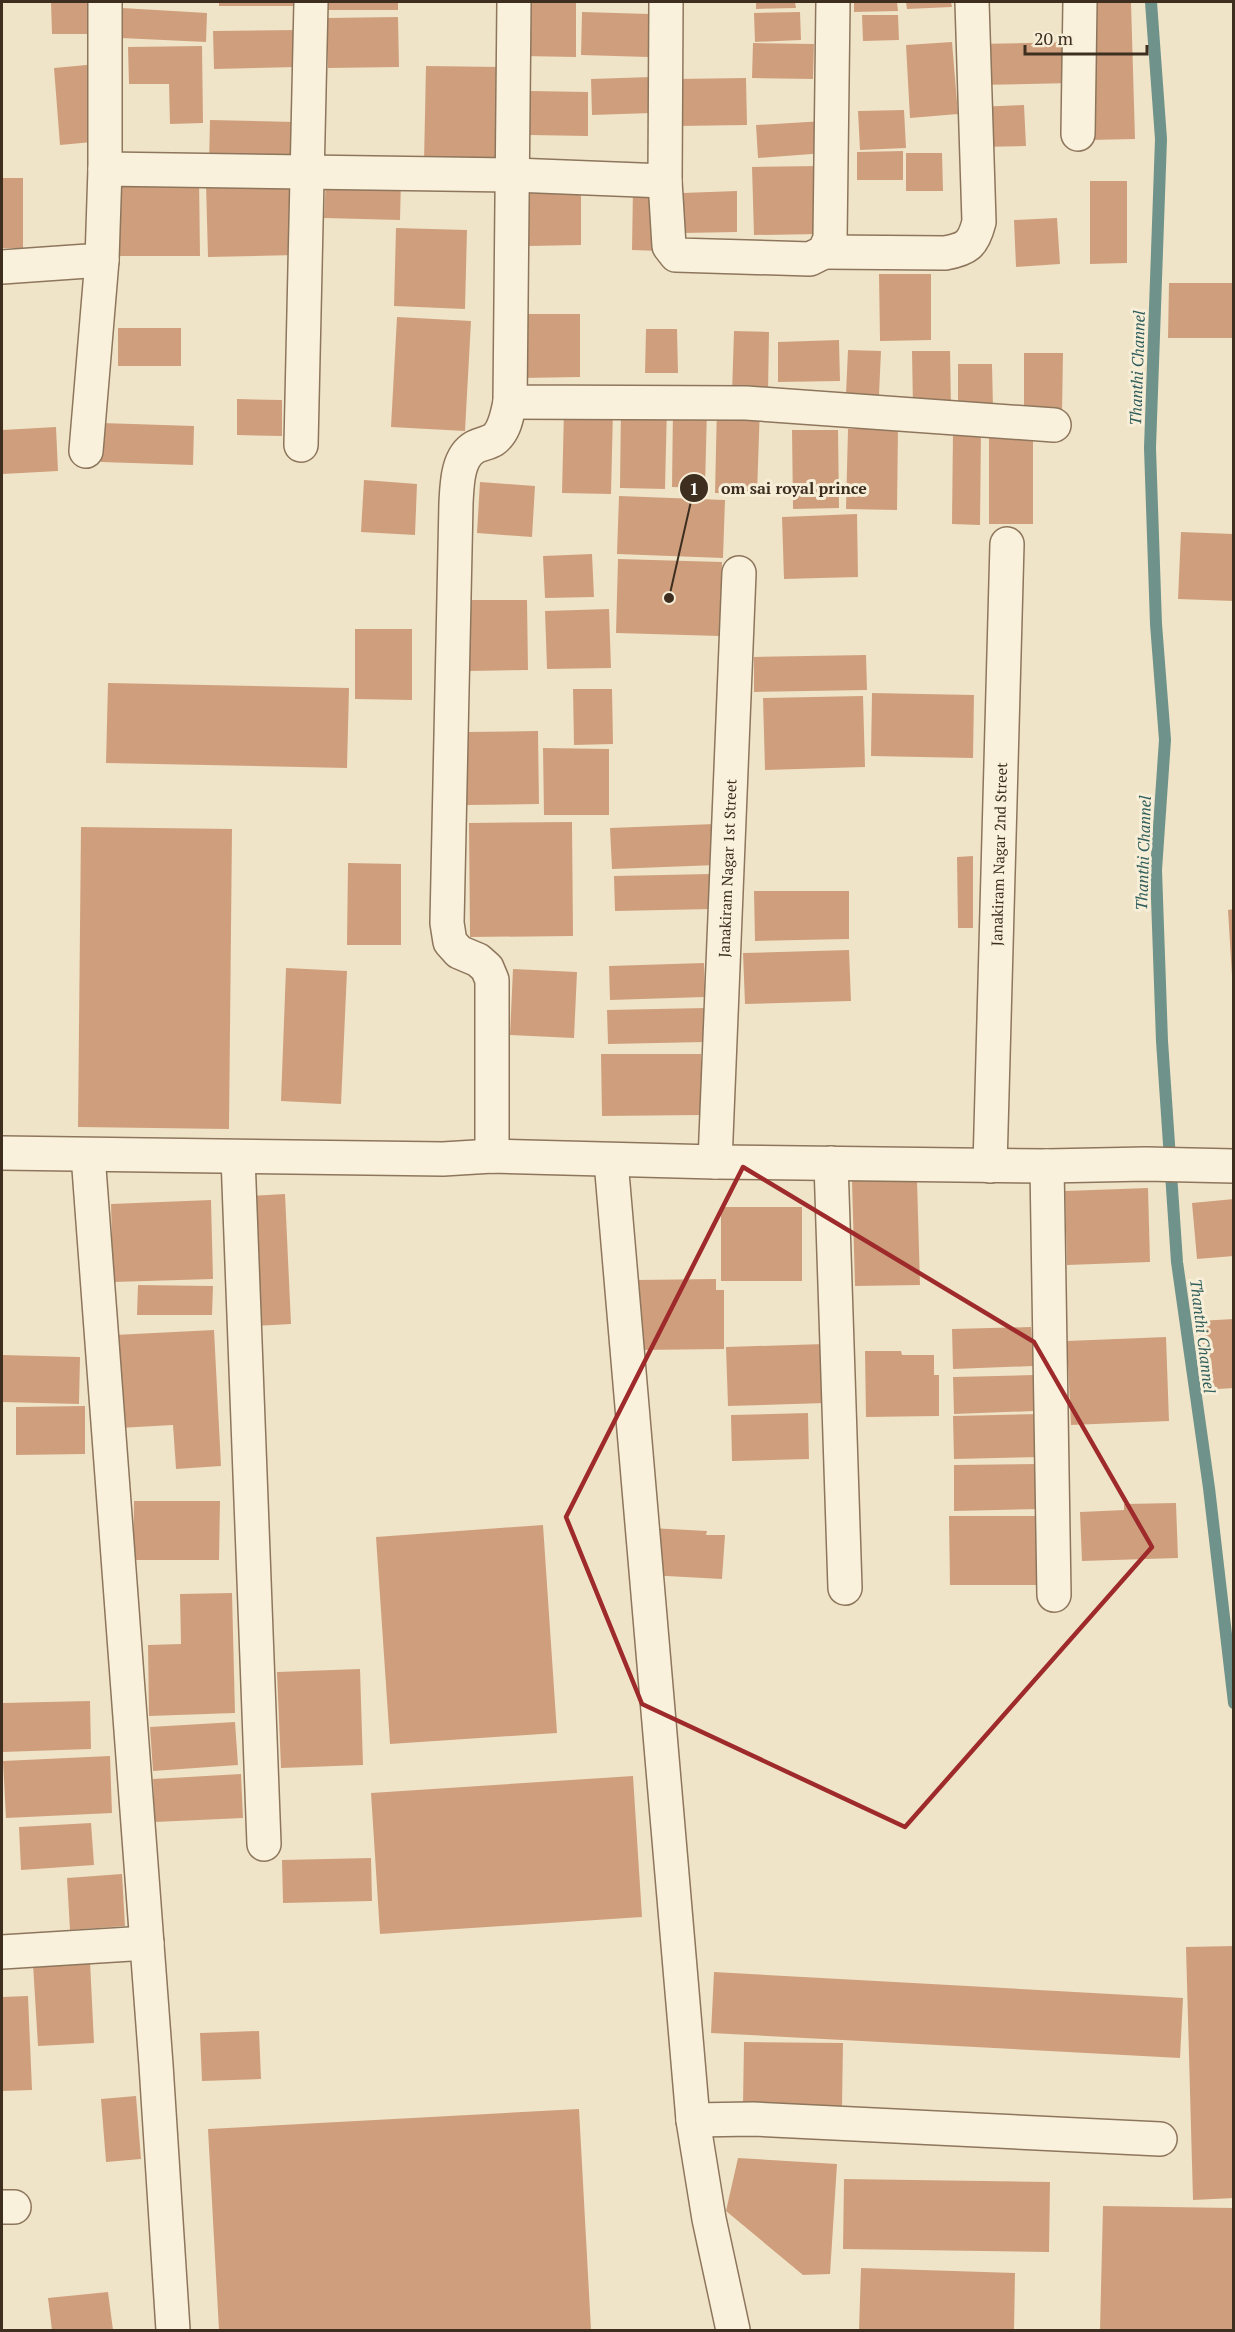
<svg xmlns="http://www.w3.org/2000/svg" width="1235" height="2332" font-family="'PT Serif',serif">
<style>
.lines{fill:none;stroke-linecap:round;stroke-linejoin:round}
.stream{stroke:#6f938a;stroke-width:12}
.building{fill:#cf9f7d}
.minor-casing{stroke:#8d765c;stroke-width:36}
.tertiary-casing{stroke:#8d765c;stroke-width:36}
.minor{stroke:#faf1dc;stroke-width:33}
.tertiary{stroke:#faf1dc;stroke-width:33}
.marked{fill:none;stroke:#9e2a2b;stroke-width:4.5;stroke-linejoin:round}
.labels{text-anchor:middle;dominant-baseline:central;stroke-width:6;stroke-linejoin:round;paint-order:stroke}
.street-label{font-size:15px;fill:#3d2e20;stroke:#f7eed8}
.water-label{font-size:16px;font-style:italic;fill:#2f5d5a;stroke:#f7eed8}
.leader{fill:none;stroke:#3d2e20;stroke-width:2}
.callout-dot{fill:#3d2e20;stroke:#f7eed8;stroke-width:2}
.mark-label{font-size:18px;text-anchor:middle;font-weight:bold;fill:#fff}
.callout-label{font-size:16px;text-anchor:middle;font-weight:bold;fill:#3d2e20;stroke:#f7eed8;stroke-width:6;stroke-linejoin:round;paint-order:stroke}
</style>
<rect width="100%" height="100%" fill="#f0e4c8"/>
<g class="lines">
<path class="stream" d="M 1151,2 L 1161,139 L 1150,448 L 1156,624 L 1165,740 L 1156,870 L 1162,1041 L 1177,1262 L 1209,1488 L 1234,1703"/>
</g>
<path class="building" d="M 51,2 L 93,2 L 93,34 L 52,34 Z
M 219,2 L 293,2 L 293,6 L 219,6 Z
M 326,2 L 398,2 L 398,10 L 326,10 Z
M 522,2 L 576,2 L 576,57 L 521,56 Z
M 756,2 L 795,2 L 796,8 L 756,9 Z
M 854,2 L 897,2 L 898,11 L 854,12 Z
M 906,2 L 951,2 L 952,7 L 907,9 Z
M 1086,2 L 1131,2 L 1135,139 L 1090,140 Z
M 122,8 L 207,13 L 206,42 L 121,38 Z
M 582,12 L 650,14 L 648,57 L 581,55 Z
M 800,12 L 801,40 L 755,42 L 754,13 Z
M 862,15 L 898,15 L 899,40 L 863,41 Z
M 398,17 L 399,67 L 328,68 L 327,18 Z
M 298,30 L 298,67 L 214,69 L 213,31 Z
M 952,42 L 958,114 L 910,118 L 906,45 Z
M 1072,42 L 1073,83 L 977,85 L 976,44 Z
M 753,43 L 814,44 L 813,79 L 752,78 Z
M 202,46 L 203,123 L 170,124 L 169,84 L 129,84 L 128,47 Z
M 97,64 L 103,141 L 60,145 L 54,68 Z
M 426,66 L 501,67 L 499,164 L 424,162 Z
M 651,77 L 652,113 L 592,115 L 591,79 Z
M 746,78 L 747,125 L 677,126 L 676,79 Z
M 530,91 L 588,92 L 588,136 L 529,135 Z
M 1024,105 L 1026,146 L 978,147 L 977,107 Z
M 904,110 L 906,148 L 860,150 L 858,111 Z
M 210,120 L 296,122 L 295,167 L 209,165 Z
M 824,121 L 825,153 L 758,158 L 756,125 Z
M 903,151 L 903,180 L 857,180 L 857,152 Z
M 906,153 L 942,153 L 943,191 L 906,191 Z
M 819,166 L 821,234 L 754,235 L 752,167 Z
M 111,176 L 199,176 L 200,256 L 112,256 Z
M 326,177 L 401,179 L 400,220 L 324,218 Z
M 2,178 L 23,178 L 23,248 L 2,248 Z
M 294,181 L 296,255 L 208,257 L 206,184 Z
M 1090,181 L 1127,181 L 1127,263 L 1090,264 Z
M 633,187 L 660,187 L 659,251 L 632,250 Z
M 529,190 L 581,190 L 581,245 L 529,246 Z
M 737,191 L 737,232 L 682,233 L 682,193 Z
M 1057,218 L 1060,264 L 1016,267 L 1014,220 Z
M 396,228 L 467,230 L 465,309 L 394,306 Z
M 879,274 L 931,274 L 931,340 L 880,341 Z
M 1169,283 L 1234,283 L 1234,338 L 1168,338 Z
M 523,314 L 580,314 L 580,377 L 522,378 Z
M 397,317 L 471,321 L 465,431 L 391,427 Z
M 118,328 L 181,328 L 181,366 L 118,366 Z
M 646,329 L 677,329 L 678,373 L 645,373 Z
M 734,331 L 769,332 L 768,394 L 732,393 Z
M 839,340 L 840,381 L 778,382 L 778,342 Z
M 848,350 L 881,351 L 879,395 L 846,394 Z
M 912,351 L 950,351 L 951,409 L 913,410 Z
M 1024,353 L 1063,353 L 1062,413 L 1024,413 Z
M 958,364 L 992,364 L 993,408 L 958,409 Z
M 237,399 L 282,400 L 282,436 L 237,435 Z
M 621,404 L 667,405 L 665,489 L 620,488 Z
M 717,405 L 760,406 L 757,494 L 715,493 Z
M 673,408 L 707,409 L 705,488 L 672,487 Z
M 564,410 L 613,411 L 611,494 L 562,493 Z
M 102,423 L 194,426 L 193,465 L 101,462 Z
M 56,427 L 58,471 L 3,474 L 2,430 Z
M 848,429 L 898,429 L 897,510 L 846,509 Z
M 953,429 L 981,429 L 980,525 L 952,524 Z
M 792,430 L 838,430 L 839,508 L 793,509 Z
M 989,432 L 1033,432 L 1033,524 L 989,524 Z
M 364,480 L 417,484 L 415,535 L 361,532 Z
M 480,482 L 535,486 L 532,537 L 477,533 Z
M 619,496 L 725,500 L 723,558 L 617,554 Z
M 857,514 L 858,577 L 784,579 L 782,517 Z
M 1181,532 L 1234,534 L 1234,601 L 1178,599 Z
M 592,554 L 594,597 L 545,598 L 543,556 Z
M 618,559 L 722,562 L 720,636 L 616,633 Z
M 469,600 L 527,600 L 528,670 L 469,671 Z
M 609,609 L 611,668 L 547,669 L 545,611 Z
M 355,629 L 412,629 L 412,700 L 355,699 Z
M 866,655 L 867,690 L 754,692 L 754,657 Z
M 108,683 L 349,688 L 347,768 L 106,763 Z
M 573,689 L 612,689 L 613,744 L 574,745 Z
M 872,693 L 974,695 L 973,758 L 871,756 Z
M 863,696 L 865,767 L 765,770 L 763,698 Z
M 538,731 L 539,804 L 466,805 L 466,732 Z
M 543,748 L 609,749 L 609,815 L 544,815 Z
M 572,822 L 573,936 L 470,937 L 469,823 Z
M 715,824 L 717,865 L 612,869 L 610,828 Z
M 81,827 L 232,829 L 229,1129 L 78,1127 Z
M 973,856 L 973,928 L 958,928 L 957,857 Z
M 348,863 L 401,864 L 401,945 L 347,945 Z
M 711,874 L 712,909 L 615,911 L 614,876 Z
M 754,891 L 849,891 L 849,939 L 755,941 Z
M 1234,909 L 1234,976 L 1232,976 L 1228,910 Z
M 849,950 L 851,1001 L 745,1004 L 743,953 Z
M 704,963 L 705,997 L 610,1000 L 609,966 Z
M 286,968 L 347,971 L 341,1104 L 281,1101 Z
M 513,969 L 577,972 L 574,1038 L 510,1035 Z
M 705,1008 L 706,1042 L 608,1044 L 607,1010 Z
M 601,1054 L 701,1054 L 702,1115 L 602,1116 Z
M 917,1179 L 920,1285 L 855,1286 L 852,1181 Z
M 1148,1188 L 1150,1262 L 1067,1265 L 1065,1191 Z
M 285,1194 L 291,1324 L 254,1326 L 248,1196 Z
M 1234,1199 L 1234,1256 L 1197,1259 L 1192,1203 Z
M 211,1200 L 213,1279 L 113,1282 L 111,1204 Z
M 721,1207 L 802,1207 L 802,1281 L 721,1281 Z
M 716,1279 L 716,1290 L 724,1290 L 724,1349 L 638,1350 L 637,1280 Z
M 138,1285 L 213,1286 L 212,1315 L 137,1315 Z
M 1234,1319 L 1234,1388 L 1201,1390 L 1198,1321 Z
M 1031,1327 L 1033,1366 L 953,1369 L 952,1329 Z
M 214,1330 L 221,1466 L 176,1469 L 173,1425 L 119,1428 L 114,1335 Z
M 1166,1337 L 1169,1421 L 1071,1425 L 1067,1341 Z
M 824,1344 L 826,1403 L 728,1406 L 726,1347 Z
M 865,1351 L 901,1351 L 902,1355 L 934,1355 L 934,1375 L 939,1375 L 939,1416 L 866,1417 Z
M 2,1355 L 80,1357 L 79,1404 L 2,1402 Z
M 1033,1375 L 1034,1411 L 954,1414 L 953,1377 Z
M 85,1406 L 85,1454 L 16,1455 L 16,1407 Z
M 808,1413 L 809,1459 L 732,1461 L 731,1415 Z
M 1039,1414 L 1041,1457 L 954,1459 L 953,1416 Z
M 1040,1464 L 1040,1509 L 954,1511 L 954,1465 Z
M 134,1501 L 220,1501 L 219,1560 L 133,1560 Z
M 1176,1503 L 1178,1558 L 1082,1561 L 1080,1512 L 1124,1510 L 1124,1504 Z
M 949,1516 L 1037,1516 L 1036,1585 L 950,1585 Z
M 543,1525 L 557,1733 L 390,1744 L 376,1537 Z
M 650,1528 L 707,1531 L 706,1535 L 725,1535 L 722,1579 L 648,1575 Z
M 232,1593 L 235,1713 L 149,1716 L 148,1645 L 181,1644 L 180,1594 Z
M 360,1669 L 363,1765 L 281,1768 L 277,1672 Z
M 90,1701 L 91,1749 L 2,1752 L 2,1703 Z
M 235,1722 L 238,1765 L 153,1771 L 150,1727 Z
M 110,1756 L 112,1813 L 6,1818 L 3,1761 Z
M 241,1774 L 243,1818 L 155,1822 L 153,1779 Z
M 633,1776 L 642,1917 L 380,1934 L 371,1793 Z
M 91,1823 L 94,1865 L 21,1870 L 19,1827 Z
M 371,1858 L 372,1901 L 283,1903 L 282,1860 Z
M 122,1874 L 125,1926 L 70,1930 L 67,1878 Z
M 1234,1946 L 1234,2198 L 1193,2200 L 1186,1947 Z
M 90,1961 L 94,2043 L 38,2046 L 33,1964 Z
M 714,1972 L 1183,1998 L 1180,2058 L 711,2033 Z
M 28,1996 L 32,2090 L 2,2091 L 2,1997 Z
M 259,2031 L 261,2079 L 202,2081 L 200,2033 Z
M 744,2042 L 843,2043 L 842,2106 L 743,2104 Z
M 136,2096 L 141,2159 L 106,2162 L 101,2099 Z
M 579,2109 L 591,2330 L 219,2330 L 208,2129 Z
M 738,2158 L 837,2164 L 830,2274 L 803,2275 L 726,2211 Z
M 844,2179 L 1050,2182 L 1049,2252 L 843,2249 Z
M 1103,2206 L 1234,2208 L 1234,2330 L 1100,2330 Z
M 861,2268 L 1015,2273 L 1014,2330 L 859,2330 Z
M 108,2292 L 113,2330 L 52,2330 L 48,2298 Z"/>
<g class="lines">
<defs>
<g id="minor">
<path d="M 105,2 L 105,169"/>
<path d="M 514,2 L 510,402 L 746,403 L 1054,425"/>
<path d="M 1078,134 L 1080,2"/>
<path d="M 665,181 L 669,246 L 676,255 L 810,259 L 824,252 L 830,239 L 833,2"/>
<path d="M 824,252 L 945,253 C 967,249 973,245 979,222 L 972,2"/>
<path d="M 2,267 L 102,260 L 105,169 L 514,175 L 665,181 L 666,2"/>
<path d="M 301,445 L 311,2"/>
<path d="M 86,451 L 102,260"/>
<path d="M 88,1155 L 156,2065 L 173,2330"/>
<path d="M 492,1156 L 492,980 L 487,968 L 478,960 L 459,952 L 450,942 L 447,923 L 456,503 C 457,485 457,457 475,447 C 481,444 488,443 493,440 C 505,432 507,415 510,402"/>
<path d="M 238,1157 L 264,1844"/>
<path d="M 611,1161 L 693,2120 L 709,2219 L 733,2330"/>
<path id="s1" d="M 715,1162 L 739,573"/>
<path d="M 831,1163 L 845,1588"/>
<path id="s2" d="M 990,1166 L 1007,544"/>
<path d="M 1047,1166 L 1054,1595"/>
<path d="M 2,1952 L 147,1943"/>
<path d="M 693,2120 L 753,2119 L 1160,2139"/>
<path d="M 2,2207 L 14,2207"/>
</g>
<path id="tertiary" d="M 2,1153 L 443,1159 L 492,1156 L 715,1162 L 1047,1166 L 1146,1164 L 1234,1166"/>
</defs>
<use href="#minor" class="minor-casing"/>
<use href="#tertiary" class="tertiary-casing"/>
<use href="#minor" class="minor"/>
<use href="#tertiary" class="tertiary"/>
</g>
<path class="marked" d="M 743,1167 L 1034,1342 L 1152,1547 L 905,1827 L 642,1704 L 566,1517 Z"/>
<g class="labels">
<g class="street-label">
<text stroke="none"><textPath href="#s2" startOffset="312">Janakiram Nagar 2nd Street</textPath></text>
<text stroke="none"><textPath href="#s1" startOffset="294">Janakiram Nagar 1st Street</textPath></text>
</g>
<g class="water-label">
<text transform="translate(1137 368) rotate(-88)">Thanthi Channel</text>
<text transform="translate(1143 853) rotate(-88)">Thanthi Channel</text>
<text transform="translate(1203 1336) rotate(83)">Thanthi Channel</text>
</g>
</g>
<path class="leader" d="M669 598L694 488"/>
<g class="callout-dot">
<circle cx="669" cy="598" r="6"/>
<circle cx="694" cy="488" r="15"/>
</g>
<g class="mark-label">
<text x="694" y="495">1</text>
</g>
<g class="callout-label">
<text x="794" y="494">om sai royal prince</text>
</g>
<rect width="1235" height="2332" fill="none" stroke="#3d2e20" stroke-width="6"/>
<path d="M1025 45v9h122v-9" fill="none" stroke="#3d2e20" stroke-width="3"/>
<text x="1034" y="45" font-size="18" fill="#3d2e20" stroke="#f7eed8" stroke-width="4.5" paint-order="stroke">20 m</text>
</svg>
